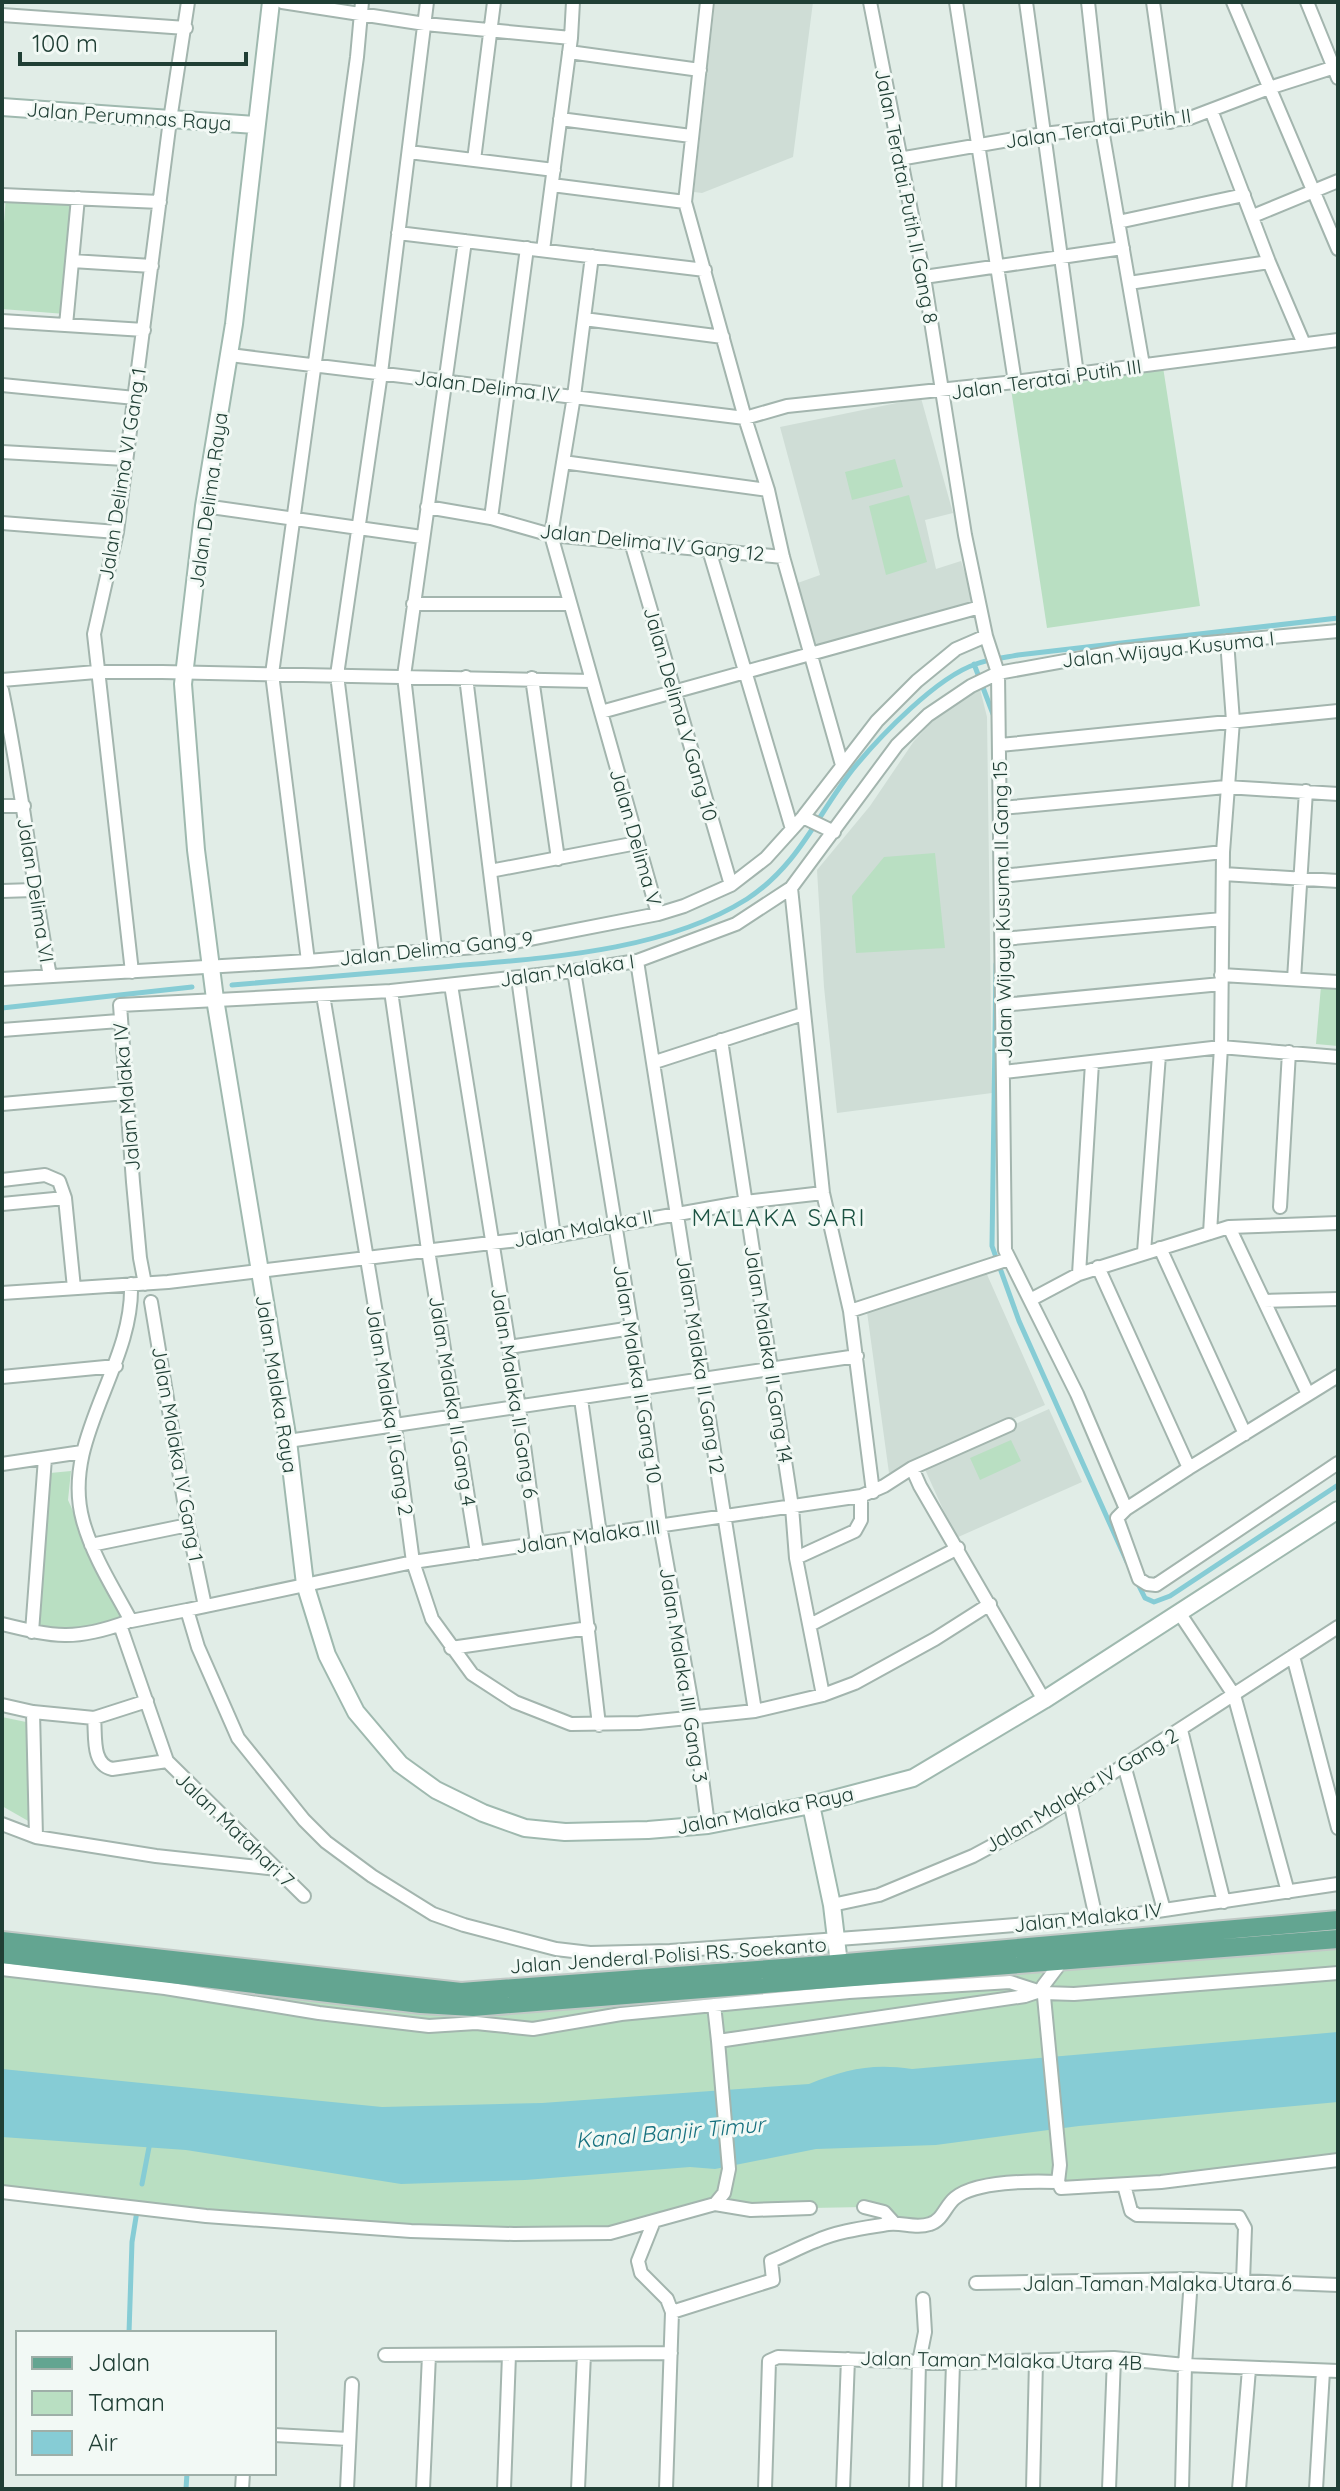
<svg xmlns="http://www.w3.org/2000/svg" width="1340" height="2491" font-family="Quicksand,sans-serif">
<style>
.built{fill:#cfddd6}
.green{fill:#b9dfc2}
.water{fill:#86ccd5}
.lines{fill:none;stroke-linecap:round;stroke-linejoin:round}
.stream{stroke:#86ccd5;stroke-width:5}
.street-casing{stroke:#a3b5ae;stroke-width:16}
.secondary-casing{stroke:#9fb9af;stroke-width:20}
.primary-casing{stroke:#c1c9c6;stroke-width:22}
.street{stroke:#fff;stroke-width:12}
.secondary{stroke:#fff;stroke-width:16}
.primary{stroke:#63a591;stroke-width:18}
.labels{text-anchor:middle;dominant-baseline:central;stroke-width:6;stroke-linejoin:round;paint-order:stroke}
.street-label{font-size:20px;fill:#203f35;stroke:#f2f9f5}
.water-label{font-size:22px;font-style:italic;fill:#17717f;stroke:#f2f9f5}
.quarter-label{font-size:24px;letter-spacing:2px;fill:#1b5242;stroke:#f2f9f5}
</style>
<rect width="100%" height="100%" fill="#e1ede7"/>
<path class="built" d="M 715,2 L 813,2 L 793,157 L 702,193 L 694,192 Z
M 921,398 L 953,513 L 925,520 L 936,569 L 961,561 L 974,602 L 811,652 L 792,585 L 820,575 L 780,427 Z
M 979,685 L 987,717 L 992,1093 L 837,1113 L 824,987 L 817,870 L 870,806 L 914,741 L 954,699 Z
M 985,1270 L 1045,1405 L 889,1473 L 867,1312 Z
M 1049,1409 L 1082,1482 L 956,1538 L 923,1465 Z"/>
<path class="green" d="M 6,196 L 73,201 L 65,314 L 2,309 L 2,250 Z
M 1163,367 L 1200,606 L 1047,628 L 1011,389 Z
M 895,459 L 903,487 L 852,500 L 845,472 Z
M 909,495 L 927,562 L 886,575 L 869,506 Z
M 935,853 L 945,948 L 856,953 L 852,896 L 884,857 Z
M 1321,986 L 1338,988 L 1338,1046 L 1316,1044 Z
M 1011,1440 L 1021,1461 L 980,1480 L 970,1458 Z
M 71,1471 L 68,1500 L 121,1618 L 54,1633 L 39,1628 L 50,1473 Z
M 2,1717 L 26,1722 L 30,1822 L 2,1806 Z
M 1338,1939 L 1338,2160 L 1161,2182 L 1057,2182 L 964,2192 L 940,2219 L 913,2228 L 864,2207 L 810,2208 L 715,2204 L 630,2229 L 411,2231 L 2,2192 L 2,1954 L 421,2004 Z"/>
<path class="water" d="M 1338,2032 L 1338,2102 L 1079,2126 L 936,2145 L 816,2149 L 715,2169 L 690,2167 L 525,2180 L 401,2184 L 186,2150 L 2,2137 L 2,2069 L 382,2107 L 542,2103 L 809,2084 C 846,2069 872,2063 912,2069 Z"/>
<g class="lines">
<path class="stream" d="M 974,664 L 993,714
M 996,964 L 992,1246 L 1019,1321 L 1127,1562
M 232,985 C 302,979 373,973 443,967 C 541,958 661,953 747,899 C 799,865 817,815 853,769 C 880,736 937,677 976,664 C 989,659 1004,658 1018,655 L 1338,618
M 2,1008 L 192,987
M 1137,1582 L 1145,1598 L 1154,1602 L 1170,1596 L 1338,1485
M 142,2184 L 150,2142
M 129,2333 L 132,2242 L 137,2211
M 186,2489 L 187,2473"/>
<defs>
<path id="street" d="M 282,2 L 425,24 L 571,38
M 707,2 L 685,202 L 745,418 L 768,490 L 783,557 L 842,765
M 870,2 L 924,277 L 965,535 L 986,636 L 998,673 L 1005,1250 L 1077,1394 L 1126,1509
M 956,2 L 1015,382
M 1026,2 L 1077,374
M 1088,2 L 1102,129 L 1143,365
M 1153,2 L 1170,122
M 1233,2 L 1338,249
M 1307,2 L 1338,78
M 2,15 L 186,28
M 569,52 L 700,70
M 1211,110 L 1269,262 L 1304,344
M 560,119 L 691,136
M 409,152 L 554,170
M 899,159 L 1043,134 L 1190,118 L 1269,88 L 1338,66
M 474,160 L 494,2
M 552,185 L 685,202
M 2,195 L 160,202
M 1253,216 L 1338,181
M 1118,222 L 1244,195
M 398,233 L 705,270
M 543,250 L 571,38 L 573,2
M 592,256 L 574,396 L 551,535 L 658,914
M 72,261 L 152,266
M 924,277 L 1123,248
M 1129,283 L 1269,262
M 584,319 L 723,337
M 2,321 L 144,330
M 66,325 L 78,198
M 230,355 L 745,418 L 787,406 L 1015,382 L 1338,340
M 2,385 L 135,398
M 2,452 L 125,459
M 563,462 L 768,490
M 204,506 L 422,537
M 427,507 L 491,518 L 551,535 L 783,557
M 491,518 L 527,248
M 2,523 L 117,532
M 631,542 L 731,885
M 709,550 L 792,829
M 413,604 L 570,604
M 466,677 L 499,945
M 532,678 L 558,859
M 2,680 L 96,672 L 162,672 L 592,681
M 2,690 C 22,785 32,881 50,976
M 601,712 L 980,607
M 1000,745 L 1338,711
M 2,806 L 24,806
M 1001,808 L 1226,787 L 1338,794
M 803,817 L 834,832
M 490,871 L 637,843
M 1223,874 L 1338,881
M 1002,876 L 1223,852
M 791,888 L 823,1193 L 850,1311 L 873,1492
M 2,891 L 34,890
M 1003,939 L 1222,919
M 435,948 L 404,676 L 465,241
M 372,954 L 337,675 L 381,373 L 427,2
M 308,961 L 272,674 L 357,57 L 362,2
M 637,961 L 755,1711
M 574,971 L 642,1389 L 660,1525 L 694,1716 L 708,1825
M 132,972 L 94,634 L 117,532 L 170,120 L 188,2
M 1221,975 L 1338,982
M 518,978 L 554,1236
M 2,979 L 308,961 L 499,945 L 658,914 L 684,906 L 731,885 L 766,858 L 803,817 L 877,721 L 917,681 L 956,649 L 986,636
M 1294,979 L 1306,791
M 451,985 L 519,1408 L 537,1543
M 391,991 L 428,1250 L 477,1553
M 323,995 L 395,1427 L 413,1562 L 432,1619 L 472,1674 L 515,1702 L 571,1724 L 639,1723 L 755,1711 L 823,1695 L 855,1683 L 935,1639 L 990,1604
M 1002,1005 L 1221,984
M 2,1030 L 119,1021
M 721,1040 L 792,1507 L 796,1558 L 823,1695
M 655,1062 L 803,1014
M 1004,1072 L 1221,1047 L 1338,1057
M 2,1104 L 126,1093
M 2,1180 L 45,1175 L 59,1181 L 65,1198 L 74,1288
M 2,1204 L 65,1198
M 1280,1207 L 1289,1052
M 1229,1227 L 1308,1394
M 1210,1233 L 1221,1047 L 1223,852 L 1233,721 L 1227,641
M 1160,1248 L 1245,1434
M 1144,1252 L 1159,1055
M 1098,1267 L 1189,1468
M 1079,1274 L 1092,1063
M 131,1284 C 134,1367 60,1439 83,1521 C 93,1557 114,1589 131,1621 L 187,1610 L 198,1647 L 238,1738 L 304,1820 L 326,1842 L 372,1876 L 433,1914 L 464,1925 L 556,1949 L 590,1953 L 670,1951 L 893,1935 L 1124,1916 L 1338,1884
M 145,1284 L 140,1258 L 133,1182 L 120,1005 L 391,991 L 574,971 L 637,961 L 736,924 L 791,888 L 897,745 L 928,715 L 971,686 L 998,673 L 1120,651 L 1338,631
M 2,1293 L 168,1282 L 491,1243 L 554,1236 L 745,1202 L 823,1193
M 1030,1300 L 1079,1274 L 1229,1227 L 1338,1223
M 1264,1301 L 1338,1299
M 151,1302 L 188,1525 L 205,1606
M 850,1311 L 1009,1259
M 509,1347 L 632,1328
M 1338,1376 L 1189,1468 L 1126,1509 L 1117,1518 L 1139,1579 L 1147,1584 L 1156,1585 L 1338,1463
M 2,1377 L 116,1366
M 581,1399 L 600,1534
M 288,1441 L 857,1356
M 2,1464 L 82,1452
M 912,1468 L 920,1486 L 1044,1700
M 577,1537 L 599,1725
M 91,1545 L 188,1525
M 796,1558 L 855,1531 L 861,1520 L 861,1496
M 187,1610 L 413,1562 L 861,1496 L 884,1486 L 912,1468 L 1009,1425
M 1180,1614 L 1234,1695 L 1288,1892
M 2,1624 C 55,1637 75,1641 127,1622
M 120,1625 L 167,1761 L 304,1896
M 810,1625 L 958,1548
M 32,1632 L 45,1458
M 451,1648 L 589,1628
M 1293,1656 L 1338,1828
M 2,1705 L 33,1712 L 94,1718 L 147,1701
M 33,1712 L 36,1837
M 94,1718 C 96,1735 91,1764 112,1769 L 167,1761
M 1181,1730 L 1224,1902
M 1124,1765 L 1164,1910
M 1070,1801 L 1096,1918
M 2,1824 L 36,1837 L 156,1856 L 277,1869
M 832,1905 L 879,1895 L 973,1856 L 1038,1821 L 1338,1627
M 1062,1961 L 1043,1986 L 1060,2165 L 1058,2182 L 1061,2188 L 1161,2182 L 1338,2160
M 2,1969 L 165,1988 L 319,2013 L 429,2026 L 476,2023 L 533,2029 L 621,2014 L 849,1992 L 1010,1982 L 1044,1993 L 1074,1994 L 1338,1973
M 714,2005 L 718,2041
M 1124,2185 L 1131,2211 L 1137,2215 L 1239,2217 L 1245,2228 L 1243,2281
M 2,2192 L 206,2216 L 411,2231 L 514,2234 L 610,2233 L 715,2204 L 724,2193 L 729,2169 L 718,2041 L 1025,1996 L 1040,1991
M 715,2204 L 751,2210 L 810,2208
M 864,2207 L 884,2212 L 894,2223
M 654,2221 L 638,2261 L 641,2273 L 667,2299 L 672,2312 L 666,2489
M 976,2283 L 1191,2279 L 1338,2285
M 672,2312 L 773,2280 L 771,2261 C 786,2255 800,2247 816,2241 C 838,2231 864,2228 888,2224 C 903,2222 915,2229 930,2224 C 943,2220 945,2206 955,2198 C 976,2181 1031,2181 1058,2182
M 385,2355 L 671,2353
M 274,2435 L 349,2439
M 242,2489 L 243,2473
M 347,2489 L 352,2384
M 423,2489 L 429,2355
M 504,2489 L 509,2355
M 578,2489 L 584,2354
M 765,2489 L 769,2361 L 778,2357 L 953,2363 L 1114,2358 L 1185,2365 L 1338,2371
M 843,2489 L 848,2359
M 916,2489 L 919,2362 L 925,2332 L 923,2299
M 949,2489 L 953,2363
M 1033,2489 L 1036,2361
M 1109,2489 L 1114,2358
M 1182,2489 L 1185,2365 L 1191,2279
M 1239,2489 L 1249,2369
M 1316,2489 L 1323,2371"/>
<path id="secondary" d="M 271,2 L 234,324 L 204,506 L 183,684 L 196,850 L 215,999 L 288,1441 L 305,1584 L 327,1655 L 356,1712 L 400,1764 L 436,1790 L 483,1813 L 525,1828 L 565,1832 L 648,1830 L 708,1825 L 811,1805 L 913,1778 L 1044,1700 L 1338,1510
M 2,107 L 255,125
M 811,1805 L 832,1905 L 839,1964"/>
<path id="primary" d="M 2,1941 L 461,1992 L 823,1965 L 1338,1920
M 2,1954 L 421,2004 L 473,2007 L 1338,1939"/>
</defs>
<use href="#street" class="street-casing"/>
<use href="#secondary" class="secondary-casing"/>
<use href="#primary" class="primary-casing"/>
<use href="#street" class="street"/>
<use href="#secondary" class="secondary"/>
<use href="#primary" class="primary"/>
</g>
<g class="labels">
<g class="street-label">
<text transform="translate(129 116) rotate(4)">Jalan Perumnas Raya</text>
<text transform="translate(1098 128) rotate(-8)">Jalan Teratai Putih II</text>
<text transform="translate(907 196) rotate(79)">Jalan Teratai Putih II Gang 8</text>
<text transform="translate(1046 379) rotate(-8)">Jalan Teratai Putih III</text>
<text transform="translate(487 386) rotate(7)">Jalan Delima IV</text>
<text transform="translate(122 474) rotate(-81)">Jalan Delima VI Gang 1</text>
<text transform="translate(208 500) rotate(-82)">Jalan Delima Raya</text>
<text transform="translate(652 542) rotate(6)">Jalan Delima IV Gang 12</text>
<text transform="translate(1168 649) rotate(-6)">Jalan Wijaya Kusuma I</text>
<text transform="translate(681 714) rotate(74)">Jalan Delima V Gang 10</text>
<text transform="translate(636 837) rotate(74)">Jalan Delima V</text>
<text transform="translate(36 890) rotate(81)">Jalan Delima VI</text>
<text transform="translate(1002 910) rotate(-91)">Jalan Wijaya Kusuma II Gang 15</text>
<text transform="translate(436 948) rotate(-6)">Jalan Delima Gang 9</text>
<text transform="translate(567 970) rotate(-8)">Jalan Malaka I</text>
<text transform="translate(126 1097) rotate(-95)">Jalan Malaka IV</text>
<text transform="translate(583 1228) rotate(-10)">Jalan Malaka II</text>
<text transform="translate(769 1354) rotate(81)">Jalan Malaka II Gang 14</text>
<text transform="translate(701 1365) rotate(81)">Jalan Malaka II Gang 12</text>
<text transform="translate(638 1374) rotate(81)">Jalan Malaka II Gang 10</text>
<text transform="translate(277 1384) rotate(81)">Jalan Malaka Raya</text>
<text transform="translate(515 1393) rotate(81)">Jalan Malaka II Gang 6</text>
<text transform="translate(453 1401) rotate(81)">Jalan Malaka II Gang 4</text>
<text transform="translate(390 1410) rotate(81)">Jalan Malaka II Gang 2</text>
<text transform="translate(178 1454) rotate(80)">Jalan Malaka IV Gang 1</text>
<text transform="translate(588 1536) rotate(-8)">Jalan Malaka III</text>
<text transform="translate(684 1675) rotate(81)">Jalan Malaka III Gang 3</text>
<text transform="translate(1081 1790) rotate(-31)">Jalan Malaka IV Gang 2</text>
<text transform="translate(765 1810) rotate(-11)">Jalan Malaka Raya</text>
<text transform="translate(235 1829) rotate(44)">Jalan Matahari 7</text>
<text transform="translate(1088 1917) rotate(-6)">Jalan Malaka IV</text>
<text transform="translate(668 1955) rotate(-4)">Jalan Jenderal Polisi RS. Soekanto</text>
<text x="1157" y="2283">Jalan Taman Malaka Utara 6</text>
<text transform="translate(1001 2360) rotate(1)">Jalan Taman Malaka Utara 4B</text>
</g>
<g class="water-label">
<text transform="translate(670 2132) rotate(-5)">Kanal Banjir Timur</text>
</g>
<g class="quarter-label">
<text x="779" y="1217">MALAKA SARI</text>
</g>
</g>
<rect width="1340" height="2491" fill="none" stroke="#203f35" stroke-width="8"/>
<rect x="16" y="2331" width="260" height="144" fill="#f2f9f5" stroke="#9eafa8" stroke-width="2"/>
<rect x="32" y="2357" width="40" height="12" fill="#63a591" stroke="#9eafa8" stroke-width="2"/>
<text x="88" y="2371" font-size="24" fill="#203f35">Jalan</text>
<rect x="32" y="2391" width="40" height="24" fill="#b9dfc2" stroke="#9eafa8" stroke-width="2"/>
<text x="88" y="2411" font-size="24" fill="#203f35">Taman</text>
<rect x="32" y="2431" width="40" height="24" fill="#86ccd5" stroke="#9eafa8" stroke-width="2"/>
<text x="88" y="2451" font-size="24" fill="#203f35">Air</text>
<path d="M20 52v12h226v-12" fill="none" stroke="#203f35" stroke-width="4"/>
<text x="32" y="52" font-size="24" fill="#203f35" stroke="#f2f9f5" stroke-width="6" paint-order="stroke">100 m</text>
</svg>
